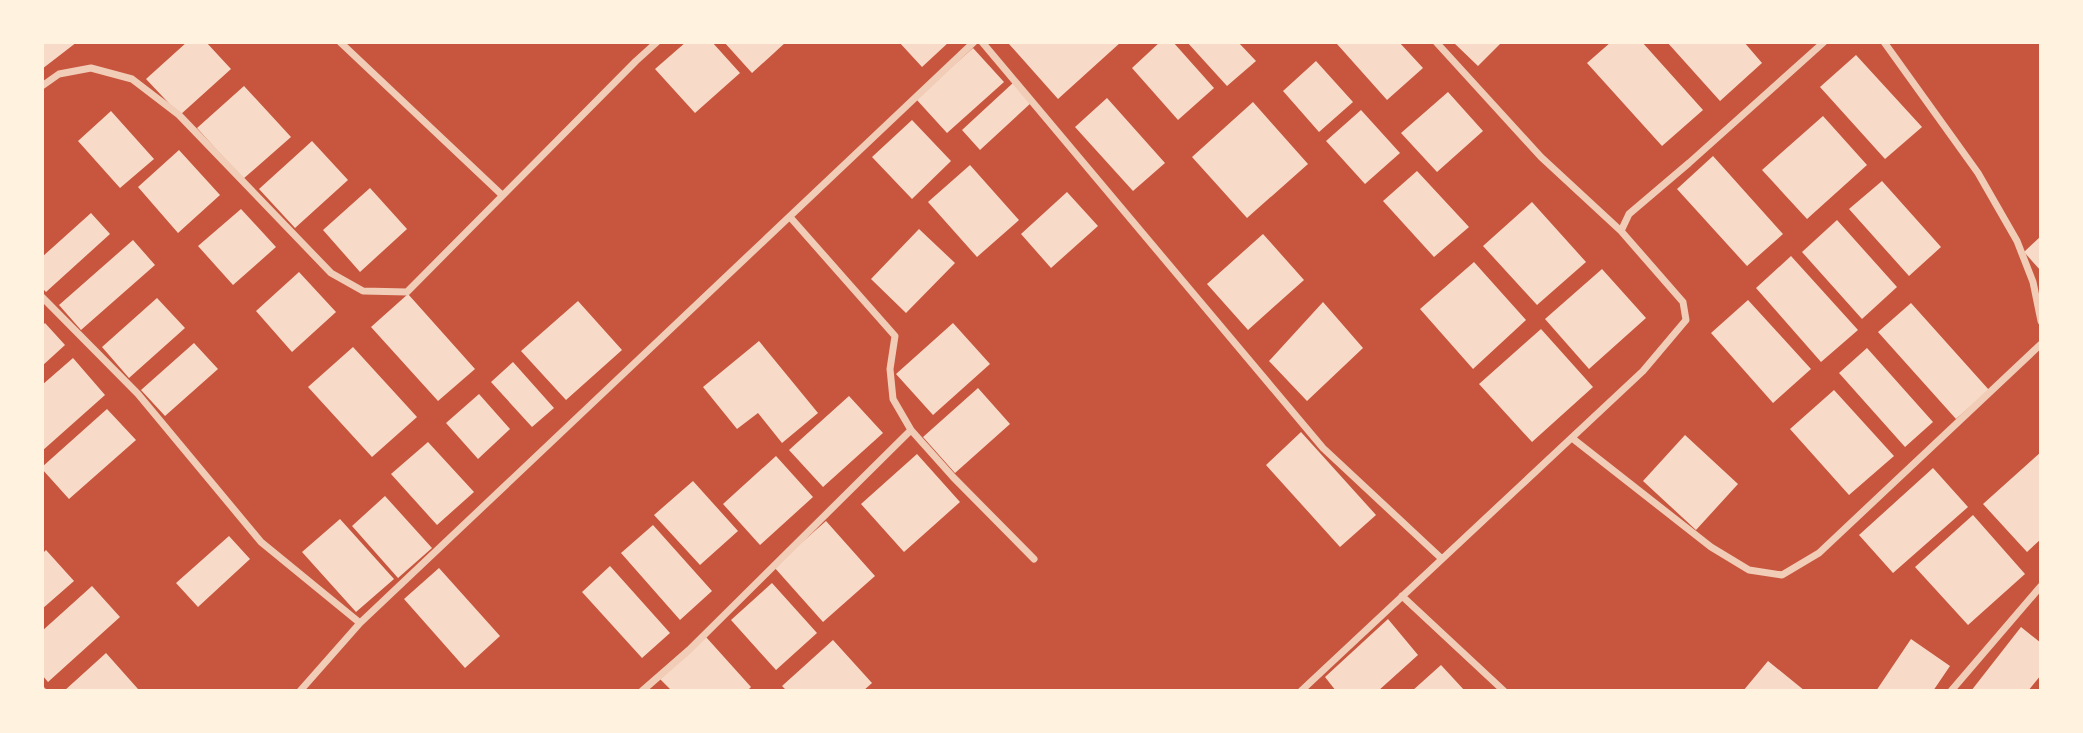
<svg xmlns="http://www.w3.org/2000/svg" width="2083" height="733" font-family="'DejaVu Sans',sans-serif">
<style>
.building{fill:#f7dbc8}
.lines{fill:none;stroke-linecap:round;stroke-linejoin:round}
.minor{stroke:#f1ccb7;stroke-width:7}
</style>
<rect width="100%" height="100%" fill="#c8553d"/>
<path class="building" d="M 42,42 L 77,42 L 42,69 Z
M 187,42 L 206,42 L 231,69 L 180,115 L 146,79 Z
M 686,42 L 712,42 L 740,73 L 695,113 L 655,69 Z
M 724,42 L 786,42 L 752,73 Z
M 899,42 L 949,42 L 922,67 Z
M 1011,42 L 1121,42 L 1058,99 L 1009,44 Z
M 1160,42 L 1173,42 L 1214,88 L 1178,120 L 1132,68 Z
M 1187,42 L 1238,42 L 1256,61 L 1227,86 Z
M 1338,42 L 1399,42 L 1423,68 L 1387,100 L 1337,44 Z
M 1453,42 L 1502,42 L 1478,66 Z
M 1611,42 L 1642,42 L 1703,110 L 1662,146 L 1587,63 Z
M 1667,42 L 1744,42 L 1762,63 L 1720,101 Z
M 973,48 L 1004,82 L 947,133 L 916,99 Z
M 1856,55 L 1922,127 L 1885,159 L 1820,87 Z
M 1316,61 L 1353,102 L 1319,132 L 1283,91 Z
M 1014,82 L 1032,102 L 980,150 L 962,130 Z
M 244,86 L 291,137 L 243,179 L 197,128 Z
M 1448,92 L 1483,131 L 1437,172 L 1401,133 Z
M 1107,98 L 1165,163 L 1133,191 L 1075,127 Z
M 1253,102 L 1308,164 L 1247,218 L 1192,157 Z
M 1361,110 L 1400,153 L 1365,184 L 1326,141 Z
M 111,111 L 154,159 L 120,188 L 78,141 Z
M 1823,116 L 1867,165 L 1807,219 L 1762,170 Z
M 912,120 L 951,161 L 912,199 L 872,157 Z
M 312,141 L 348,180 L 295,228 L 259,189 Z
M 179,150 L 220,195 L 178,233 L 138,187 Z
M 1713,156 L 1783,234 L 1747,266 L 1677,189 Z
M 970,165 L 1019,220 L 977,257 L 928,202 Z
M 1417,171 L 1469,227 L 1434,257 L 1383,201 Z
M 1882,181 L 1941,247 L 1909,276 L 1849,209 Z
M 370,188 L 407,229 L 360,272 L 323,230 Z
M 1067,192 L 1098,226 L 1051,268 L 1021,234 Z
M 1532,202 L 1586,262 L 1537,305 L 1483,246 Z
M 241,209 L 276,247 L 233,285 L 198,246 Z
M 91,213 L 110,234 L 46,292 L 42,288 L 42,257 Z
M 1837,220 L 1897,287 L 1862,319 L 1802,252 Z
M 919,229 L 955,263 L 906,313 L 871,279 Z
M 1263,234 L 1304,280 L 1248,330 L 1207,284 Z
M 2041,236 L 2041,271 L 2024,252 Z
M 133,240 L 155,265 L 81,330 L 59,305 Z
M 1791,256 L 1858,330 L 1821,362 L 1756,288 Z
M 1474,262 L 1526,320 L 1473,369 L 1420,309 Z
M 1602,269 L 1646,318 L 1589,369 L 1545,319 Z
M 299,272 L 336,312 L 292,352 L 256,311 Z
M 408,294 L 475,369 L 438,401 L 371,327 Z
M 157,298 L 185,328 L 129,378 L 102,347 Z
M 1748,300 L 1811,369 L 1773,403 L 1711,333 Z
M 578,301 L 622,350 L 566,400 L 521,351 Z
M 1323,302 L 1363,348 L 1307,401 L 1269,361 Z
M 1911,303 L 1989,390 L 1956,419 L 1878,332 Z
M 45,323 L 65,345 L 42,366 L 42,326 Z
M 953,323 L 990,364 L 933,415 L 896,374 Z
M 1541,329 L 1593,387 L 1532,442 L 1479,384 Z
M 759,341 L 818,413 L 782,443 L 758,413 L 737,429 L 703,387 Z
M 194,343 L 218,369 L 165,416 L 141,390 Z
M 353,347 L 417,417 L 372,457 L 308,387 Z
M 1867,348 L 1933,422 L 1905,447 L 1839,373 Z
M 73,358 L 105,395 L 42,451 L 42,385 Z
M 513,362 L 554,408 L 532,427 L 491,382 Z
M 978,388 L 1010,424 L 955,473 L 923,437 Z
M 1834,390 L 1894,456 L 1849,495 L 1790,429 Z
M 479,394 L 510,429 L 478,459 L 446,423 Z
M 849,396 L 883,433 L 823,487 L 789,450 Z
M 107,409 L 136,440 L 69,499 L 42,469 L 42,467 Z
M 1301,432 L 1376,515 L 1340,547 L 1266,465 Z
M 1685,435 L 1738,484 L 1696,530 L 1643,481 Z
M 428,442 L 474,492 L 437,525 L 391,474 Z
M 2041,452 L 2041,539 L 2027,552 L 1983,504 Z
M 917,454 L 960,502 L 904,552 L 861,504 Z
M 776,456 L 813,497 L 760,545 L 723,504 Z
M 1933,468 L 1968,507 L 1893,573 L 1859,535 Z
M 693,481 L 738,531 L 700,565 L 654,515 Z
M 385,496 L 432,548 L 398,578 L 352,526 Z
M 1973,515 L 2025,574 L 1968,625 L 1915,567 Z
M 340,519 L 394,579 L 356,612 L 302,552 Z
M 826,521 L 875,576 L 823,622 L 774,567 Z
M 653,525 L 712,591 L 680,620 L 621,553 Z
M 229,536 L 250,559 L 198,607 L 176,583 Z
M 46,550 L 74,581 L 42,609 L 42,554 Z
M 610,566 L 670,633 L 642,658 L 582,592 Z
M 439,568 L 500,636 L 465,668 L 404,599 Z
M 772,583 L 817,633 L 776,670 L 731,620 Z
M 92,586 L 120,617 L 48,682 L 42,675 L 42,631 Z
M 1388,619 L 1418,655 L 1378,691 L 1336,691 L 1325,677 Z
M 2021,627 L 2041,643 L 2041,675 L 2028,691 L 1971,691 Z
M 706,637 L 751,687 L 747,691 L 672,691 L 660,679 Z
M 1911,639 L 1950,666 L 1933,691 L 1876,691 Z
M 833,640 L 872,683 L 863,691 L 787,691 L 782,686 Z
M 106,653 L 138,689 L 136,691 L 64,691 Z
M 1768,661 L 1805,691 L 1743,691 Z
M 1441,665 L 1465,691 L 1412,691 Z"/>
<g class="lines">
<path class="minor" d="M 340,42 L 502,195
M 982,42 L 1323,448 L 1442,559
M 1436,42 L 1541,157 L 1621,231
M 1884,42 L 1978,173 L 2017,241 L 2033,282 L 2041,321
M 42,86 L 59,74 L 91,68 L 132,79 L 179,115 L 331,273 L 363,291 L 407,292 L 636,61 L 657,42
M 790,217 L 895,336 L 890,369 L 893,399 L 911,430 L 953,477 L 1034,559
M 42,297 L 138,394 L 261,542 L 360,623
M 1572,438 L 1711,547 L 1749,570 L 1782,575 L 1819,553 L 2041,344
M 1402,596 L 1504,691
M 42,690 L 43,691
M 300,691 L 360,623 L 974,42
M 642,691 L 689,650 L 911,430
M 1301,691 L 1643,371 L 1686,320 L 1683,302 L 1621,231 L 1629,214 L 1689,163 L 1824,42
M 1951,691 L 2041,586"/>
</g>
<rect width="2083" height="733" fill="none" stroke="#fff3e0" stroke-width="88"/>
</svg>
